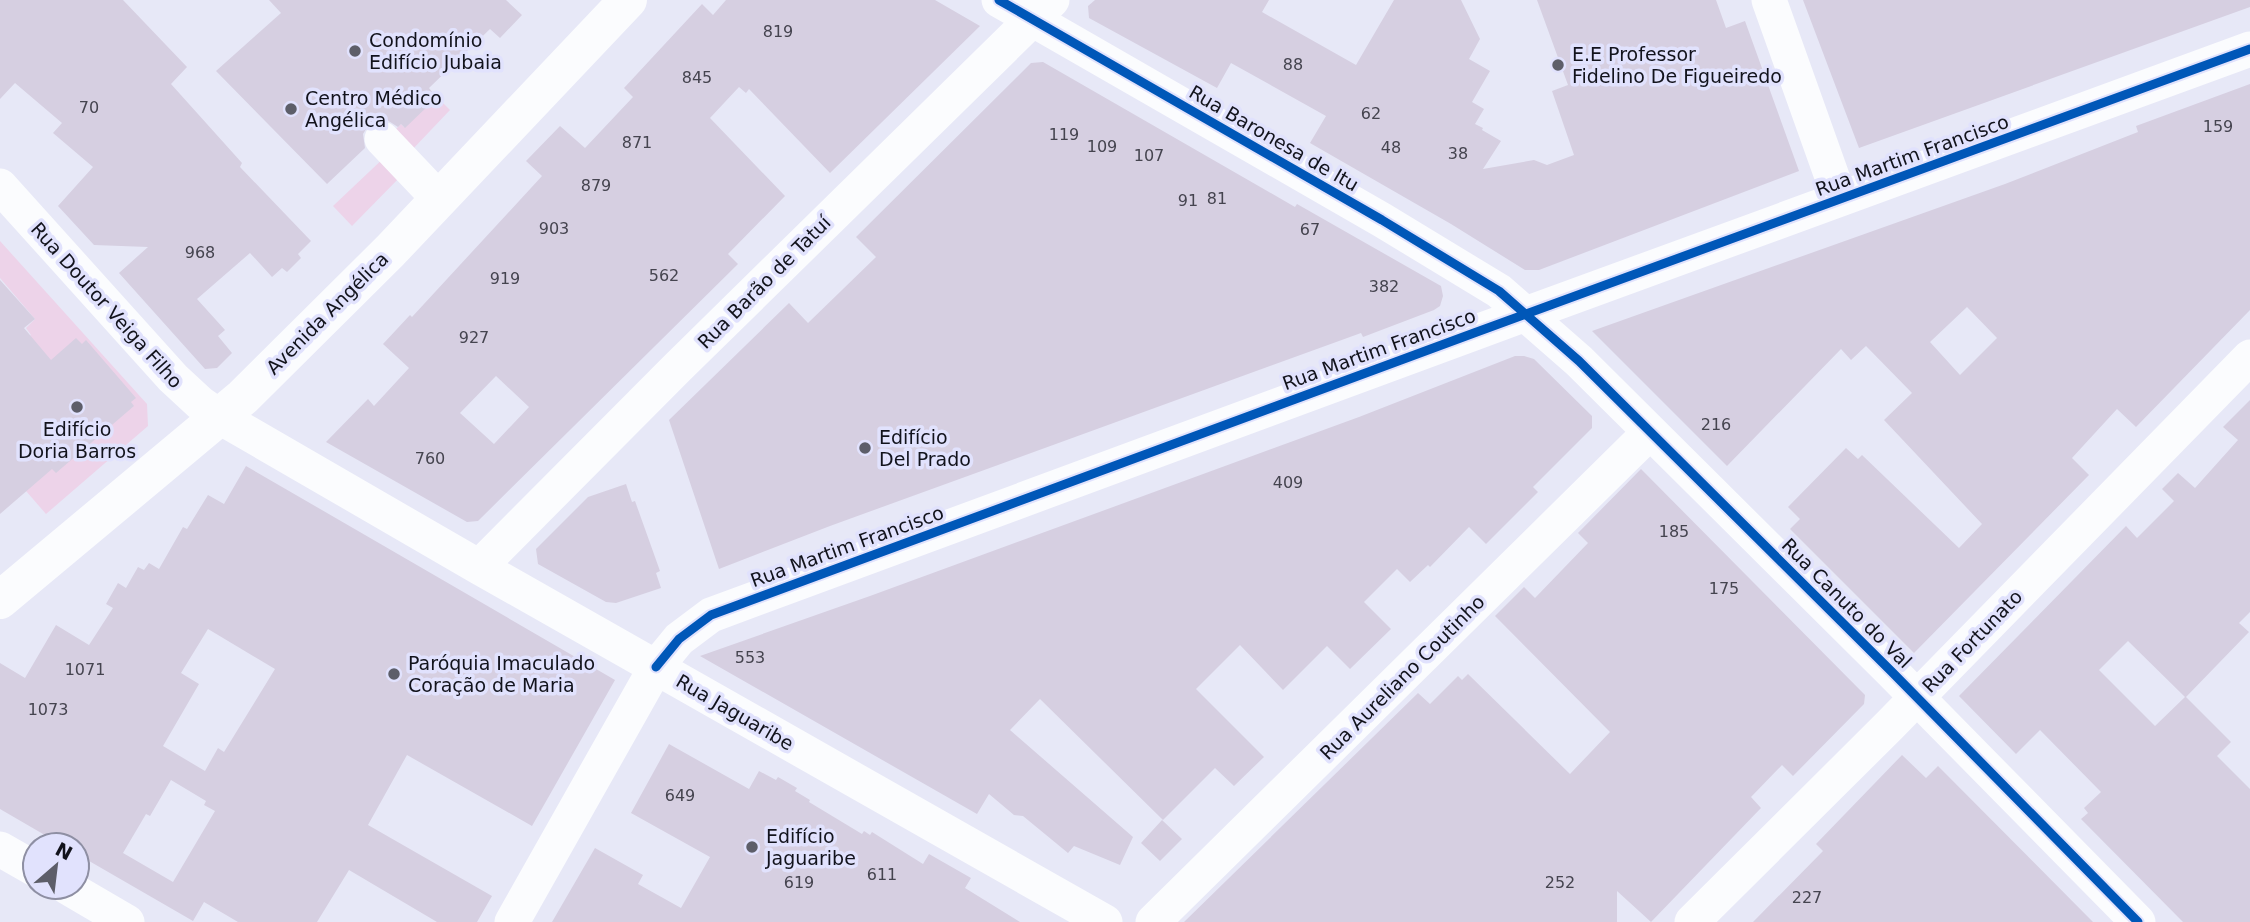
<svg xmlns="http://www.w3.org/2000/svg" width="2250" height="922" font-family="'DejaVu Sans',sans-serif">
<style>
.green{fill:#edd3e9}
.building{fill:#d6cfe1;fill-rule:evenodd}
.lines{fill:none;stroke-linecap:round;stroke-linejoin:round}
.minor{stroke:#fbfcfe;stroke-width:35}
.major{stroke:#fbfcfe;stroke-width:38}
.cycleway-casing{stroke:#e1e2fd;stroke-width:13}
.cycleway{stroke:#0057b8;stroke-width:9}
.poi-dot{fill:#5d5e69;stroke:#e1e2fd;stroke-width:2.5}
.labels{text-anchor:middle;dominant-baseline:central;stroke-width:7;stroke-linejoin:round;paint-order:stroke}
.number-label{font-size:16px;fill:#45444f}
.poi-label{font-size:19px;fill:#12131c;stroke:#e1e2fd;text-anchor:start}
.street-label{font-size:19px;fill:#12131c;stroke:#e1e2fd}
</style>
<rect width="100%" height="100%" fill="#e7e8f7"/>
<path class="green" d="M 433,93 L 450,110 L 411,151 L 393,132 L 401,124 L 404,127 Z
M 388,154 L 405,172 L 352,226 L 333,206 Z
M 0,241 L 147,404 L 148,426 L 46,514 L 0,461 L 0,362 L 31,335 L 26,328 L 35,319 L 0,278 Z"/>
<path class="building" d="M 0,0 L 123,0 L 187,67 L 171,84 L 242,163 L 240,167 L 311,241 L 298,254 L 301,258 L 287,272 L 282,268 L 272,277 L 250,253 L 197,299 L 225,330 L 218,336 L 232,353 L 217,368 L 205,369 L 119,273 L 148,247 L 94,245 L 58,206 L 93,167 L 53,133 L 62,123 L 15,83 L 0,99 Z
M 269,0 L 506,0 L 522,15 L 500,38 L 490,29 L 429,88 L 433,93 L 426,100 L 430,104 L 405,128 L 401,124 L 398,127 L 387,120 L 377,120 L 369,124 L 363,134 L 365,148 L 327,184 L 216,71 L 281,13 Z
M 726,0 L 935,0 L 980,26 L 830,173 L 749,89 L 746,93 L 739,87 L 710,118 L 785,196 L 728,254 L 738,264 L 478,521 L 467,522 L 326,442 L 368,399 L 374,406 L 409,368 L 383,344 L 410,315 L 412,317 L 542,176 L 526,161 L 560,126 L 585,148 L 633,97 L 624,88 L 702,4 L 713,15 ZM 496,376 L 529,407 L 494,444 L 460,413 Z
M 1095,0 L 1269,0 L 1262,12 L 1356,65 L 1394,0 L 1461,0 L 1480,39 L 1469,59 L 1490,71 L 1472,102 L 1484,109 L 1475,124 L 1483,128 L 1482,130 L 1501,141 L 1483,169 L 1534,160 L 1547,165 L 1574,155 L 1552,91 L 1568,85 L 1537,0 L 1716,0 L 1726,28 L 1745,21 L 1799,171 L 1539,270 L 1525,270 L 1451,224 L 1310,143 L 1326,116 L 1231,63 L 1217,88 L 1089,18 L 1088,6 Z
M 1803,0 L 2250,0 L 2250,7 L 1859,148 Z
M 1043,62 L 1295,207 L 1297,204 L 1441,286 L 1443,296 L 1440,306 L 1434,310 L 1363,337 L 1361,333 L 830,526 L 719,569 L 669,420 L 789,303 L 808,323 L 876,257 L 856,237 L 1031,63 Z
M 2250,84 L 2250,310 L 2136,427 L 2117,409 L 2072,458 L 2089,475 L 1914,653 L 1790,529 L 1800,519 L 1788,507 L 1846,448 L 1858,459 L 1862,455 L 1959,548 L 1982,524 L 1884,420 L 1912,393 L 1866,346 L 1851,360 L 1841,349 L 1727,466 L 1592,331 L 2005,184 L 2138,132 L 2136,126 ZM 1967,307 L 1997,338 L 1960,375 L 1930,342 Z
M 0,280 L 35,319 L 24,328 L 51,360 L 76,338 L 82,344 L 86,340 L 136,398 L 131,402 L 134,406 L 56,473 L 52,469 L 0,514 Z
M 1515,356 L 1524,356 L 1534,359 L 1592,416 L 1592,428 L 1533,487 L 1538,492 L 1486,544 L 1469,527 L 1430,567 L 1428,565 L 1410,582 L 1397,569 L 1364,602 L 1391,629 L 1350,669 L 1327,646 L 1283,690 L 1240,645 L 1196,689 L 1264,757 L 1234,786 L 1215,768 L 1163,820 L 1040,699 L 1010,730 L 1133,837 L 1120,865 L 1074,846 L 1068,853 L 1023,816 L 1014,815 L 989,794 L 977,814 L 700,656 L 870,596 L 1359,417 Z
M 2250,400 L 2250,612 L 2239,623 L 2249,632 L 2186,697 L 2231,742 L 2217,756 L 2250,789 L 2250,922 L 2183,922 L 2081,819 L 2088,813 L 2084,808 L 2101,792 L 2040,730 L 2016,754 L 1959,696 L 2126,526 L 2137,538 L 2174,501 L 2162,489 L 2178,473 L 2195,488 L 2238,440 L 2223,427 ZM 2128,641 L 2185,697 L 2155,726 L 2099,670 Z
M 246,466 L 615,680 L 532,826 L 407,755 L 368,825 L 492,896 L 477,922 L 437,922 L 349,870 L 317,922 L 238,922 L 204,902 L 193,921 L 77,854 L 77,845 L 62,845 L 0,809 L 0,663 L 25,678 L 56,625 L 89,645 L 113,608 L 106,604 L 118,583 L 126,588 L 138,567 L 144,570 L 149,563 L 159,569 L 183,527 L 187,529 L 208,495 L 224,504 ZM 208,629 L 275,669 L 224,752 L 218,748 L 205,771 L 163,746 L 199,684 L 181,673 ZM 171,780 L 206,801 L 204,805 L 215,811 L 173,882 L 123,853 L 146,814 L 150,816 Z
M 1641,469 L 1865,695 L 1864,704 L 1793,776 L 1782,765 L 1751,797 L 1761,808 L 1651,922 L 1617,891 L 1617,922 L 1184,922 L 1418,693 L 1430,704 L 1458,676 L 1462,680 L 1468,674 L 1570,774 L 1610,732 L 1495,616 L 1524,587 L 1535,598 L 1588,543 L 1578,533 Z
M 626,484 L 632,502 L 635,501 L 660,571 L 656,573 L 661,588 L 616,603 L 606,602 L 538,564 L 536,549 L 588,497 Z
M 669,744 L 749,789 L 759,771 L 776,780 L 778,777 L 797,788 L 795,791 L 810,800 L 809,802 L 862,834 L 864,831 L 870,835 L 872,832 L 923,864 L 929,854 L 971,878 L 965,888 L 1020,922 L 552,922 L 595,848 L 643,875 L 638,884 L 681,908 L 710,857 L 631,813 Z
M 1902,755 L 1926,778 L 1938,766 L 2093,922 L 1753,922 L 1823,851 L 1816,844 Z
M 1162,820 L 1182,839 L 1160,861 L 1141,843 Z"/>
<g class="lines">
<path class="minor" d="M 999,0 L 1382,220 L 1499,291 L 1579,361 L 1891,671 L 2138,922
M 1769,0 L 1840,199
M 382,139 L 439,199
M 0,186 L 173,378 L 200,403 L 220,417 L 479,567 L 1105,922
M 479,567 L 677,368 L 1052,0
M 0,849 L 35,869
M 67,887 L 127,922
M 512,922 L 656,667 L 679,639 L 711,615 L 1474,333 L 2250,49
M 1153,922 L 1650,432
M 1692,922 L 1889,726 L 2250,357"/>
<path class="major" d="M 0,600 L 243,397 L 390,251 L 628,0"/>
<defs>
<path id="cycleway" d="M 999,0 L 1382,220 L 1499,291 L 1579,361 L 1891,671 L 2138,922
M 656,667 L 679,639 L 711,615 L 1474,333 L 2250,49"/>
</defs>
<use href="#cycleway" class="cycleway-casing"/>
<use href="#cycleway" class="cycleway"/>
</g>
<g class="poi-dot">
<circle cx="355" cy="51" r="7"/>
<circle cx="1558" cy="65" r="7"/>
<circle cx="291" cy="109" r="7"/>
<circle cx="77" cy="407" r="7"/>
<circle cx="865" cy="448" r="7"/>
<circle cx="394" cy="674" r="7"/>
<circle cx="752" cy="847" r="7"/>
</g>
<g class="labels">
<g class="number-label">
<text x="778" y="31">819</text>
<text x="1293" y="64">88</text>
<text x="697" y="77">845</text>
<text x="89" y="107">70</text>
<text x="1371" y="113">62</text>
<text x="2218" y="126">159</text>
<text x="1064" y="134">119</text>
<text x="637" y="142">871</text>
<text x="1102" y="146">109</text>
<text x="1391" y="147">48</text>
<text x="1458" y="153">38</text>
<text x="1149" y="155">107</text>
<text x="596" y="185">879</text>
<text x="1217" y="198">81</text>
<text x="1188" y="200">91</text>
<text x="554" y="228">903</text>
<text x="1310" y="229">67</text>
<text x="200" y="252">968</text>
<text x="664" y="275">562</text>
<text x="505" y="278">919</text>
<text x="1384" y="286">382</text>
<text x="474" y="337">927</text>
<text x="1716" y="424">216</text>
<text x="430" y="458">760</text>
<text x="1288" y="482">409</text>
<text x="1674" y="531">185</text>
<text x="1724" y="588">175</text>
<text x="750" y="657">553</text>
<text x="85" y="669">1071</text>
<text x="48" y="709">1073</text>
<text x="680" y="795">649</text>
<text x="882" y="874">611</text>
<text x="799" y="882">619</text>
<text x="1560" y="882">252</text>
<text x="1807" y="897">227</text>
</g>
<g class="poi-label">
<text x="369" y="40">Condomínio<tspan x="369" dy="22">Edifício Jubaia</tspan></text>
<text x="1572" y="54">E.E Professor<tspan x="1572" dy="22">Fidelino De Figueiredo</tspan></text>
<text x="305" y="98">Centro Médico<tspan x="305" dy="22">Angélica</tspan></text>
<text x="77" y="429" text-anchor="middle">Edifício<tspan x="77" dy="22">Doria Barros</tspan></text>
<text x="879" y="437">Edifício<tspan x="879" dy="22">Del Prado</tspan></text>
<text x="408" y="663">Paróquia Imaculado<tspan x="408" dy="22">Coração de Maria</tspan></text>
<text x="766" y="836">Edifício<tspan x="766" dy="22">Jaguaribe</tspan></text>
</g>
<g class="street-label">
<text transform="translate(1274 138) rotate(30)">Rua Baronesa de Itu</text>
<text transform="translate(1912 155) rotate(-20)">Rua Martim Francisco</text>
<text transform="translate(764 282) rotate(-45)">Rua Barão de Tatuí</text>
<text transform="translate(107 305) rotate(48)">Rua Doutor Veiga Filho</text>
<text transform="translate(327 313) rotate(-45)">Avenida Angélica</text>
<text transform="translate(1379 349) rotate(-20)">Rua Martim Francisco</text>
<text transform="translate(847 546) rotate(-20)">Rua Martim Francisco</text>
<text transform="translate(1847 603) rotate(45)">Rua Canuto do Val</text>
<text transform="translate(1972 641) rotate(-46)">Rua Fortunato</text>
<text transform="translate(1402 677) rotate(-45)">Rua Aureliano Coutinho</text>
<text transform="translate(735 712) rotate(30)">Rua Jaguaribe</text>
</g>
</g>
<g transform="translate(56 866) rotate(28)"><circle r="33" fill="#e1e2fd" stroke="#8e8fa3" stroke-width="2"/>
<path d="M0-5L12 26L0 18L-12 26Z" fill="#5d5e69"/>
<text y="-10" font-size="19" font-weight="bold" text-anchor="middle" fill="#12131c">N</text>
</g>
</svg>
